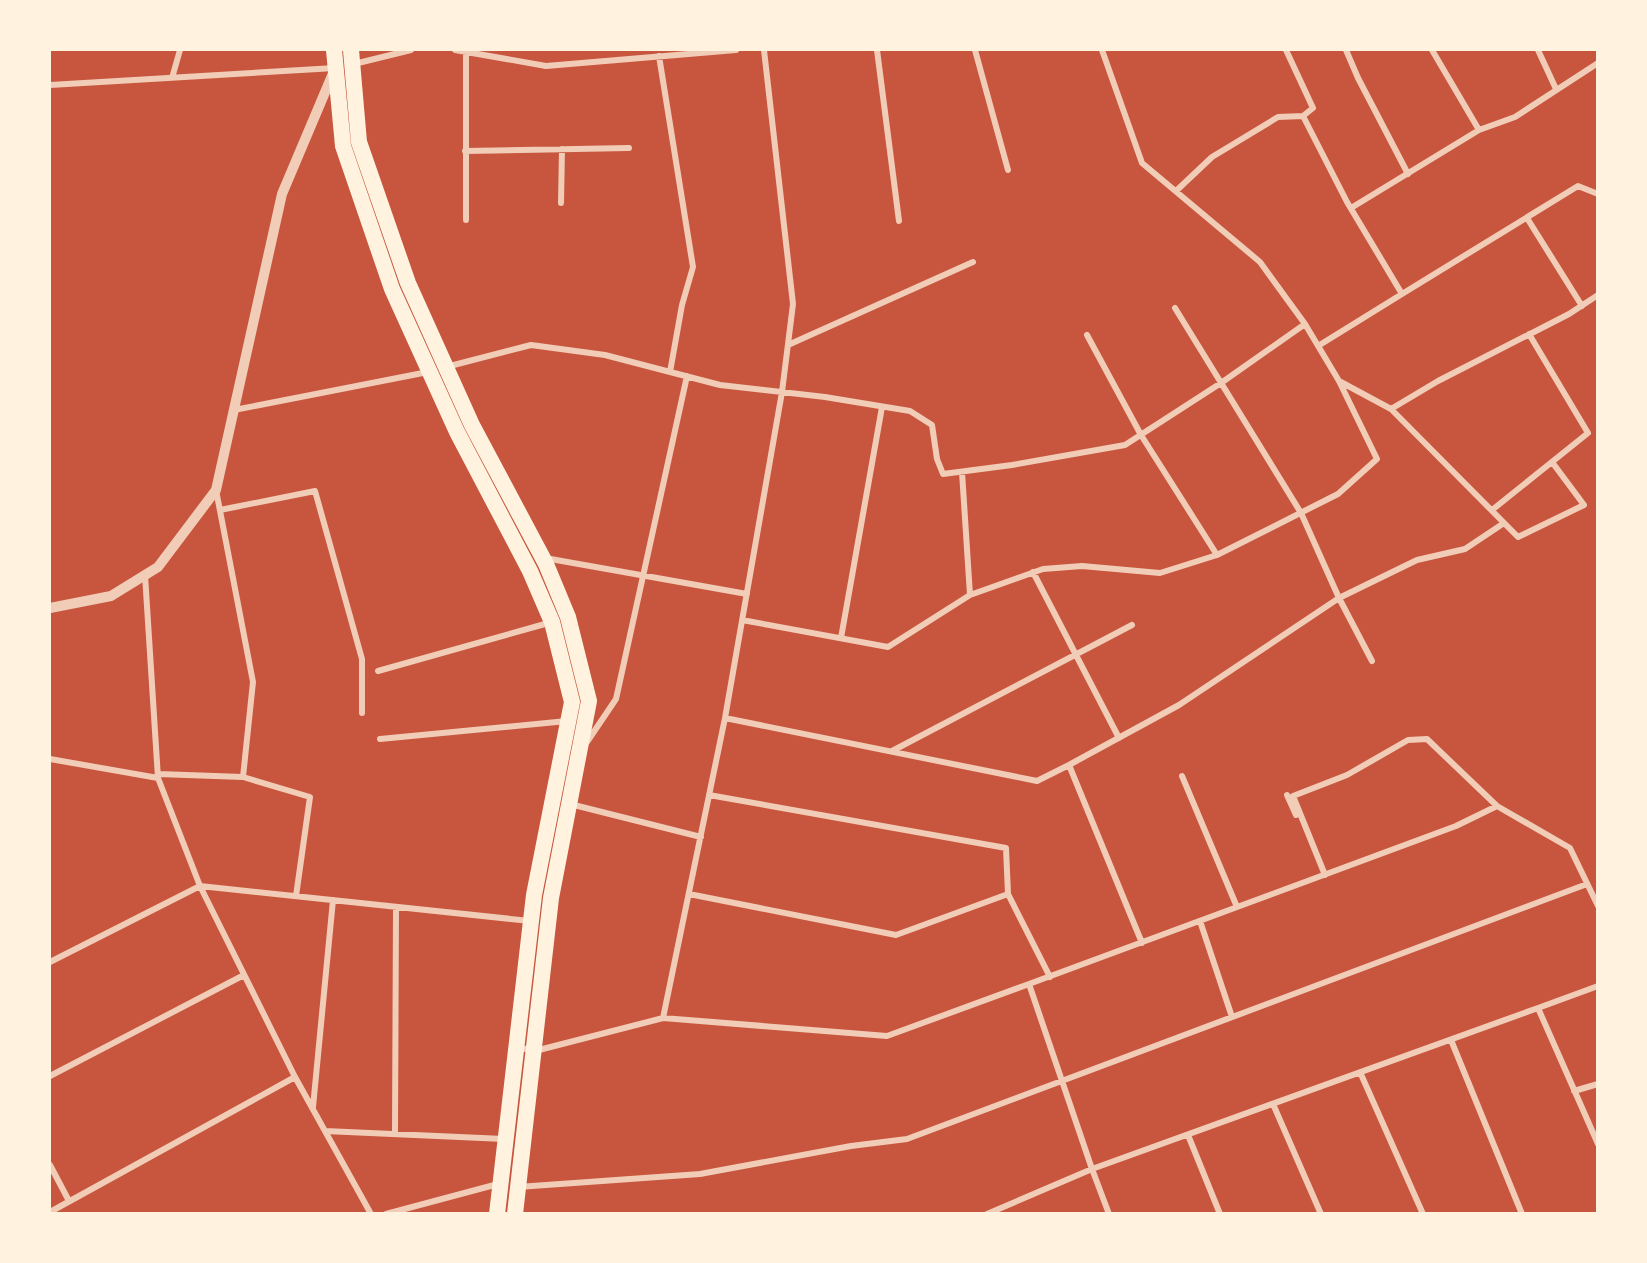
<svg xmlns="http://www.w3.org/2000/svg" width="1647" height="1263" font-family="Bitter,serif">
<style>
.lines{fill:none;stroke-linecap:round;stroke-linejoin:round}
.minor{stroke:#f1ccb7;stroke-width:6}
.tertiary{stroke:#f1ccb7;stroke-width:10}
.trunk{stroke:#fff3e0;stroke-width:16}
</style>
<rect width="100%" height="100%" fill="#c8553d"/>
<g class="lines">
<path class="minor" d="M 455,50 L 546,66 L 736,50
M 466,50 L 466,220
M 877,50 L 899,221
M 975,50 L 1008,170
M 1286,50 L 1313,108 L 1303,116 L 1347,202 L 1402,294 L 1578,186 L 1598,194
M 1346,50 L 1358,78 L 1408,174
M 1432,50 L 1479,130 L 1515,117 L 1598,63
M 1538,50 L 1556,89
M 659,56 L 693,267 L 682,305 L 670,372
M 354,64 L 411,50
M 172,78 L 180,50
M 50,85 L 335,68
M 465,151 L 629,148
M 1176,191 L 1212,157 L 1278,117 L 1303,116
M 561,203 L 562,149
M 1351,208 L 1479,130
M 1527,218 L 1582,306
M 1175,308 L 1301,513 L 1339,598 L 1372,661
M 1305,324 L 1339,381 L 1391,409 L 1518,537 L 1584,505 L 1552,462
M 1087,335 L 1141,435 L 1217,555
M 788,345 L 973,262
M 1318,346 L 1402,294
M 446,367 L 531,345 L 605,355 L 720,385 L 825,397 L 910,411 L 932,425 L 937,459 L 943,474 L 1012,465 L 1125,445 L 1221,383 L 1305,324 L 1260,262 L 1142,163 L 1102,50
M 1391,409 L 1438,381 L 1569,314 L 1598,295
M 234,410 L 428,372
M 220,510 L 315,491 L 362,659 L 362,713
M 1492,510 L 1588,433 L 1529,334
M 545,558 L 747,594
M 1033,572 L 1119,738
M 145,575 L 158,778 L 200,886 L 295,1077
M 970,595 L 1043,569 L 1082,566 L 1160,573 L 1217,555 L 1338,494 L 1377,459 L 1339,381
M 742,620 L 888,647 L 970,595 L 962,472
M 841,638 L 882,407
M 378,671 L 552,622
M 725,718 L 1037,781 L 1069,765 L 1179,705 L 1339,598 L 1417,560 L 1465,549 L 1504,523
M 380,739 L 567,721
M 587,742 L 616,699 L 687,376
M 892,751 L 1132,625
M 50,759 L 158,778
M 1069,765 L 1142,943
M 158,774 L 243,777 L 253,682 L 216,490
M 1182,776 L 1237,907
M 243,777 L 310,797 L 296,896
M 709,795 L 1006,848 L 1008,894 L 1050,977
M 1287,795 L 1296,815
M 570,804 L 701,837
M 1325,875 L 1293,796 L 1347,775 L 1408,740 L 1427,739 L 1497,806
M 689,894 L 896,935 L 1008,894
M 1200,921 L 1232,1017
M 50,962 L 200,886 L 530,921
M 1029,984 L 1456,826 L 1497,806 L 1570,848 L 1598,906
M 1538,1008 L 1598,986
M 663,1018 L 887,1036 L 1029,984 L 1092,1169 L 1109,1214
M 1451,1040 L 1522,1214
M 517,1047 L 535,1051 L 663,1018 L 725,718 L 782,392 L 793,304 L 764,50
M 1360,1072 L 1423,1214
M 50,1076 L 244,975
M 1574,1091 L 1598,1084
M 1273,1104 L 1321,1214
M 313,1107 L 333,900
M 325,1131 L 504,1139
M 395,1134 L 396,907
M 1188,1135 L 1220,1214
M 50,1165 L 69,1201
M 518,1187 L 700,1174 L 851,1146 L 907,1139 L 1587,884
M 50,1212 L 295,1077 L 371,1214
M 386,1214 L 498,1184
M 987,1214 L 1092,1169 L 1538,1008 L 1598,1144"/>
<path class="tertiary" d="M 50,608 L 111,596 L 158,567 L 216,490 L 282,194 L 334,71"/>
<path class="trunk" d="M 334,50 L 343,146 L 392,289 L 457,432 L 530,571 L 552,622 L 572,702 L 534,895 L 497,1214
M 351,50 L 359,142 L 408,283 L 472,425 L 546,564 L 568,617 L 589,701 L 551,898 L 515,1214"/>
</g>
<rect width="1647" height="1263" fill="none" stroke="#fff3e0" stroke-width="102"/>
</svg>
